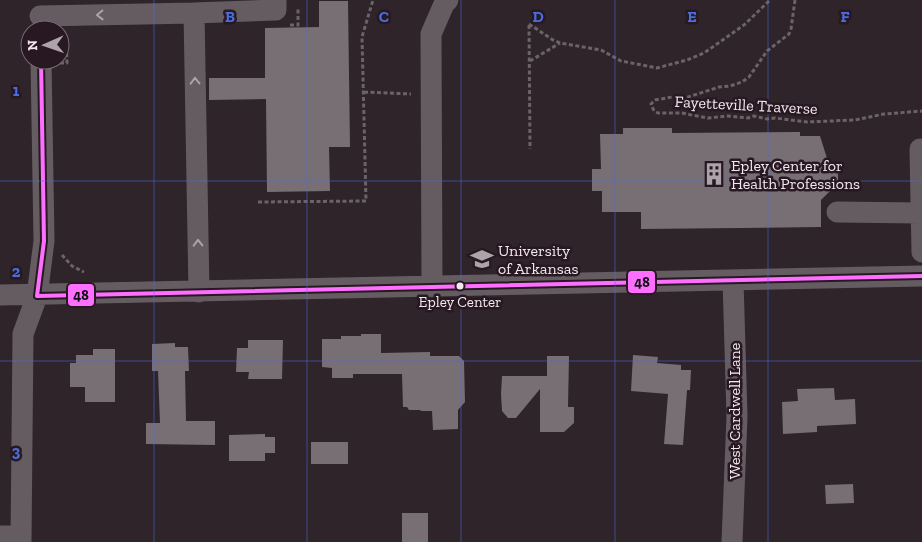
<svg xmlns="http://www.w3.org/2000/svg" width="922" height="542" font-family="'Zilla Slab',serif">
<style>
.building{fill:#786f74}
.lines{fill:none;stroke-linecap:round;stroke-linejoin:round}
.path{stroke:#6b6368;stroke-width:3;stroke-dasharray:4 2.5;stroke-linecap:butt}
.minor{stroke:#655c62;stroke-width:21}
.bus-1-casing{stroke:#271822;stroke-width:8}
.bus-1{stroke:#ff6fff;stroke-width:4}
.oneway{stroke:#aca2a8}
.grid{fill:none;stroke:#486ddc;stroke-width:1;stroke-opacity:0.55}
.bus-dot{fill:#f3e8ee;stroke:#271822;stroke-width:2}
.labels{text-anchor:middle;dominant-baseline:central;stroke-width:5;stroke-linejoin:round;paint-order:stroke}
.bus-label{font-size:15px;fill:#f3e8ee;stroke:#271822}
.street-label{font-size:16px;fill:#f3e8ee;stroke:#271822}
.poi-label{font-size:16px;fill:#f3e8ee;stroke:#271822;text-anchor:start}
.grid-label{font-size:16px;text-anchor:middle;font-weight:bold;fill:#486ddc;stroke:#271822;stroke-width:5;stroke-linejoin:round;paint-order:stroke}
.line-badge{stroke:#271822;stroke-width:2}
.pale-badge-label{font-size:14px;text-anchor:middle;font-weight:bold;fill:#111}
</style>
<rect width="100%" height="100%" fill="#2e242a"/>
<path class="building" d="M 319,1 L 348,1 L 350,147 L 329,147 L 330,191 L 267,192 L 266,99 L 209,100 L 209,78 L 265,78 L 265,28 L 319,27 Z
M 623,128 L 672,128 L 672,133 L 800,132 L 800,136 L 820,136 L 830,168 L 838,168 L 838,183 L 821,200 L 821,227 L 641,229 L 641,212 L 602,212 L 602,191 L 592,191 L 592,169 L 601,169 L 600,134 L 623,134 Z
M 361,334 L 381,334 L 381,353 L 430,352 L 430,356 L 459,356 L 464,361 L 465,402 L 458,410 L 458,429 L 433,430 L 432,411 L 421,411 L 420,410 L 409,410 L 407,407 L 403,407 L 402,374 L 353,374 L 353,378 L 332,378 L 332,368 L 322,367 L 322,339 L 341,339 L 341,336 L 361,336 Z
M 248,340 L 283,340 L 282,379 L 248,379 L 249,372 L 236,372 L 237,348 L 248,348 Z
M 175,343 L 175,347 L 188,347 L 189,371 L 185,371 L 186,421 L 215,421 L 215,445 L 146,444 L 146,423 L 160,423 L 158,371 L 152,371 L 152,344 Z
M 93,349 L 115,349 L 115,402 L 85,402 L 85,387 L 70,387 L 70,363 L 76,363 L 76,355 L 93,355 Z
M 633,355 L 658,357 L 657,363 L 681,365 L 681,370 L 691,370 L 690,390 L 687,390 L 683,445 L 664,444 L 668,394 L 631,391 Z
M 547,356 L 569,356 L 568,407 L 574,407 L 574,423 L 564,432 L 540,432 L 540,389 L 516,418 L 508,418 L 502,411 L 501,394 L 502,376 L 547,376 Z
M 834,388 L 835,400 L 855,399 L 856,424 L 817,426 L 817,432 L 783,434 L 782,402 L 798,401 L 797,389 Z
M 265,434 L 265,437 L 275,437 L 275,453 L 265,453 L 265,461 L 229,461 L 229,435 Z
M 311,442 L 348,442 L 348,464 L 311,464 Z
M 853,484 L 854,503 L 826,504 L 825,485 Z
M 402,513 L 428,513 L 428,542 L 402,542 Z"/>
<g class="lines">
<path class="path" d="M 795,0 L 791,29 L 789,34 L 767,51 L 749,77 L 742,82 L 730,86 L 719,87 L 688,97 L 678,96 L 655,100 L 651,104 L 654,111 L 658,113 L 682,113 L 708,118 L 727,116 L 748,118 L 754,116 L 767,119 L 775,118 L 807,122 L 855,120 L 884,114 L 922,111
M 529,24 L 553,40 L 560,43 L 601,50 L 621,61 L 657,68 L 687,60 L 704,53 L 744,25 L 770,0
M 290,25 L 298,25 L 298,9
M 529,25 L 530,149
M 530,61 L 560,43
M 60,63 L 67,63 L 66,36
M 364,92 L 411,94
M 258,202 L 366,201 L 362,37 L 373,0
M 62,255 L 72,266 L 84,272"/>
<path class="minor" d="M 194,13 L 276,10 L 276,0
M 40,16 L 194,13 L 199,292
M 920,149 L 922,252
M 837,212 L 921,213
M 432,287 L 431,34 L 444,4 L 448,0
M 0,295 L 922,276
M 0,536 L 21,536
M 21,542 L 23,334 L 37,296 L 44,241 L 41,60
M 732,542 L 737,416 L 733,280"/>
<defs>
<path id="bus-1" d="M 41,60 L 44,241 L 37,296 L 922,276"/>
</defs>
<use href="#bus-1" class="bus-1-casing"/>
<use href="#bus-1" class="bus-1"/>
</g>
<defs><path id="oneway-chevron" d="M-2-3.5L2.5 0L-2 3.5" fill="none" stroke-width="1.6" stroke-linecap="round" stroke-linejoin="round" transform="scale(1.25)"/></defs>
<g class="oneway">
<use href="#oneway-chevron" transform="translate(100 15) rotate(179)"/>
<use href="#oneway-chevron" transform="translate(195 81) rotate(-91)"/>
<use href="#oneway-chevron" transform="translate(198 243) rotate(-91)"/>
</g>
<path class="grid" d="M 154,0 L 154,542M 307,0 L 307,542M 461,0 L 461,542M 615,0 L 615,542M 768,0 L 768,542M 0,181 L 922,181M 0,361 L 922,361"/>
<defs>
<symbol id="building-bare" viewBox="-9 -9 18 18"><path d="M-4-6H4V6H1V3H-1V6H-4ZM-2.5-4.3h1.7v1.8h-1.7ZM.8-4.3h1.7v1.8H.8ZM-2.5-1h1.7V.8h-1.7ZM.8-1h1.7V.8H.8Z" fill="#aea3a9" stroke="#271822" stroke-width="2.5" paint-order="stroke"/></symbol>
<symbol id="university-bare" viewBox="-9 -9 18 18"><path d="M0-5L7-2L0 1L-7-2ZM-4 1L0 2.5L4 1V4Q0 6-4 4Z" fill="#aea3a9" stroke="#271822" stroke-width="2.5" paint-order="stroke"/></symbol>
</defs>
<g fill-rule="evenodd">
<use href="#building-bare" x="698" y="158" width="32" height="32"/>
<use href="#university-bare" x="466" y="243" width="32" height="32"/>
</g>
<circle class="bus-dot" cx="460" cy="286" r="4.5"/>
<g class="labels">
<g class="bus-label">
<text x="460" y="302">Epley Center</text>
</g>
<g class="street-label">
<text transform="translate(746 105) rotate(3)">Fayetteville Traverse</text>
<text transform="translate(734 411) rotate(-90)">West Cardwell Lane</text>
</g>
<g class="poi-label">
<text x="731" y="165">Epley Center for<tspan x="731" dy="18">Health Professions</tspan></text>
<text x="498" y="250">University<tspan x="498" dy="18">of Arkansas</tspan></text>
</g>
</g>
<g class="grid-label">
<text x="230" y="22">B</text>
<text x="384" y="22">C</text>
<text x="538" y="22">D</text>
<text x="692" y="22">E</text>
<text x="845" y="22">F</text>
<text x="16" y="96">1</text>
<text x="16" y="277">2</text>
<text x="16" y="457">3</text>
</g>
<g class="line-badge">
<rect x="627" y="270" width="29" height="24" rx="5" fill="#ff6fff"/>
<rect x="67" y="283" width="28" height="24" rx="5" fill="#ff6fff"/>
</g>
<g class="pale-badge-label">
<text x="642" y="287">48</text>
<text x="81" y="300">48</text>
</g>
<g transform="translate(45 45) rotate(268)"><circle r="24" fill="#271822" stroke="#796b74"/>
<path d="M0-4L9 19L0 12L-9 19Z" fill="#aea3a9"/>
<text y="-8" font-size="14" font-weight="bold" text-anchor="middle" fill="#f3e8ee">N</text>
</g>
</svg>
